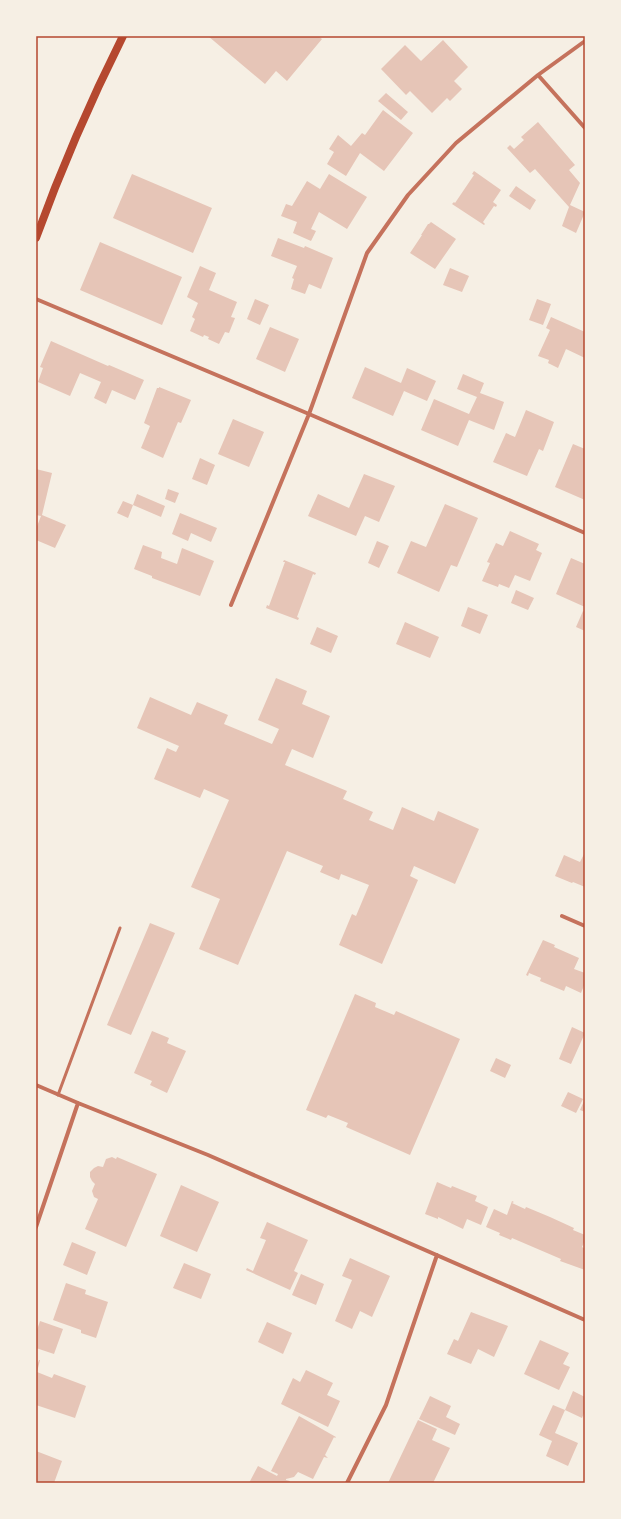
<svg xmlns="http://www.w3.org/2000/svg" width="621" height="1519" font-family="'Titillium Web',sans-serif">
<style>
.building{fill:#e6c5b7}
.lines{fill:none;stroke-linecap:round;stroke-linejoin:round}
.service{stroke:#c5725c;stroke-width:3}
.minor{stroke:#c5725c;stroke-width:4}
.secondary{stroke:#b5482f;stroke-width:8}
.neatline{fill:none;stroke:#b5482f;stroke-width:1.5}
</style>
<rect width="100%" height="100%" fill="#f6efe4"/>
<path class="building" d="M 208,36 L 318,36 L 322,39 L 287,81 L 276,71 L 265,84 Z
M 443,40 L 468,67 L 454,81 L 462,89 L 450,101 L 447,98 L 432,113 L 410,91 L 406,95 L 381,69 L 405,45 L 421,61 Z
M 386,93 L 408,112 L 401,120 L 378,101 Z
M 383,110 L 413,133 L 384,171 L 360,153 L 346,176 L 327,164 L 334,152 L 329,149 L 338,135 L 351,146 L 362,133 L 365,135 Z
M 538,122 L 575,165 L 569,170 L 580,183 L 570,205 L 585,212 L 576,233 L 562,226 L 569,207 L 535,169 L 530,173 L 507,148 L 510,145 L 514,149 L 524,140 L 521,137 Z
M 474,171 L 501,190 L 493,202 L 497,205 L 496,207 L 494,206 L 483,222 L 485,224 L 484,225 L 452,204 L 454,202 L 455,203 L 474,175 L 472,174 Z
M 132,174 L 212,208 L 193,253 L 113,218 Z
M 329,174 L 367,197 L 347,229 L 319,212 L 311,229 L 316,231 L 311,241 L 293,233 L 297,222 L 281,216 L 286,204 L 292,206 L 307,181 L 320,189 Z
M 516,186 L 536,200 L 530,210 L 509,196 Z
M 431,222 L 456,239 L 435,269 L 410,253 L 422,235 L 421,235 L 428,224 L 429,224 Z
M 278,238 L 304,248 L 305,246 L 333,258 L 321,289 L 309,284 L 305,294 L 291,289 L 294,279 L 292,278 L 297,266 L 271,256 Z
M 100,242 L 182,277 L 162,325 L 80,290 Z
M 200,266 L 216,273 L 209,290 L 237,302 L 231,317 L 235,318 L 229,333 L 225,332 L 219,344 L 208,339 L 209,337 L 204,335 L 203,337 L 190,331 L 195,319 L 192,317 L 198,303 L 187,297 Z
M 450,268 L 469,276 L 462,292 L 443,285 Z
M 255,299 L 269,305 L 260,325 L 247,319 Z
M 537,299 L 551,304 L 543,325 L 529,320 Z
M 551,317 L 585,332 L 585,358 L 566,349 L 558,368 L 548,363 L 549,360 L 538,356 L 550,330 L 546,328 Z
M 270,327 L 299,339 L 285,372 L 256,359 Z
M 51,341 L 108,366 L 109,365 L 144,380 L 135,400 L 112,390 L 106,404 L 94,398 L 101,382 L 80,373 L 70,396 L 38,382 L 43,368 L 40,367 Z
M 365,367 L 401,383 L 407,368 L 436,381 L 427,401 L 404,391 L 393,416 L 352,398 Z
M 463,374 L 484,383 L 480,393 L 504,402 L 494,430 L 469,420 L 458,446 L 421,430 L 434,399 L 469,414 L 477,397 L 457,389 Z
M 159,387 L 191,400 L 181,423 L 178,422 L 163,458 L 141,448 L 150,426 L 144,423 L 157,388 L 159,388 Z
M 526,410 L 554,422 L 543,451 L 539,449 L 527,476 L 493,462 L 506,433 L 515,437 Z
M 233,419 L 264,432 L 249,467 L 218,454 Z
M 573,444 L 585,449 L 585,500 L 555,487 Z
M 200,458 L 215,465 L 207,485 L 192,479 Z
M 36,469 L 52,473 L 42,515 L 66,525 L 55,548 L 36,540 L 36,529 L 41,516 L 36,515 Z
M 364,474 L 395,486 L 379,522 L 365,516 L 356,536 L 308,516 L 318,494 L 349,508 Z
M 168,489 L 179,493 L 175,503 L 165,499 Z
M 137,494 L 165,506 L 161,517 L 133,505 Z
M 123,501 L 133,505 L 128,518 L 117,513 Z
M 445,504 L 478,518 L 457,567 L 451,565 L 439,592 L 397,573 L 411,541 L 426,547 Z
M 180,513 L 217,528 L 211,542 L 191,533 L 188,541 L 172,534 Z
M 510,531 L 539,544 L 536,550 L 542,553 L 530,581 L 515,575 L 509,588 L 499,584 L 498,587 L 482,581 L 490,563 L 487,562 L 496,543 L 503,546 Z
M 377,541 L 389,546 L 379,568 L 368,563 Z
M 143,545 L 162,552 L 161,558 L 177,564 L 182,548 L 214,561 L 200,596 L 152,578 L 152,576 L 134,569 Z
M 571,558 L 585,564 L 585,607 L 556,594 Z
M 284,560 L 316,573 L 315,575 L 313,574 L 297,617 L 299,618 L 298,620 L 266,608 L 267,605 L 269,606 L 285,562 L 283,562 Z
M 516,590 L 534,598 L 528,610 L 511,603 Z
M 468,607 L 488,615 L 480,634 L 461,626 Z
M 583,611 L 585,612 L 585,631 L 576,627 Z
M 405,622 L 439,637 L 430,658 L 396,644 Z
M 317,627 L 338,636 L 331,653 L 310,644 Z
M 276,678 L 307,691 L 302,704 L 330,716 L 313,758 L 292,749 L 285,765 L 347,791 L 343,799 L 373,812 L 369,820 L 393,830 L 402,807 L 434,821 L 438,811 L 479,829 L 455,884 L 414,866 L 410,876 L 418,880 L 382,964 L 339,945 L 352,914 L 356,916 L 369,885 L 341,874 L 339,880 L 320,872 L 323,866 L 287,851 L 238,965 L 199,949 L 220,899 L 191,887 L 229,800 L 204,789 L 200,798 L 154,779 L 167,748 L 176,752 L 179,746 L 137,728 L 150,697 L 191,715 L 197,702 L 228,715 L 224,724 L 272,744 L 279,729 L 258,720 Z
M 585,852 L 585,887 L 573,882 L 572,883 L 555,876 L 564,855 L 580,862 Z
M 150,923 L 175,933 L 131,1035 L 107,1025 Z
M 543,940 L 555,945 L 554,947 L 579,958 L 574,969 L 585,973 L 585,983 L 581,993 L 566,986 L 564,991 L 540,981 L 541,978 L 529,973 L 528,976 L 526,975 Z
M 355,994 L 376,1003 L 375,1007 L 394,1015 L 396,1011 L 460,1039 L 410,1155 L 346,1127 L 348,1123 L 328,1115 L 326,1118 L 306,1110 Z
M 572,1027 L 585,1033 L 571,1064 L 559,1059 Z
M 152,1031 L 169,1038 L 167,1043 L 186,1051 L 167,1093 L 150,1085 L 152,1081 L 134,1073 Z
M 496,1058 L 511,1065 L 505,1078 L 490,1071 Z
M 568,1092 L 583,1099 L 576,1113 L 561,1106 Z
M 585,1099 L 585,1112 L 580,1110 Z
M 112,1157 L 116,1159 L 117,1157 L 157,1174 L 126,1247 L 85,1229 L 98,1199 L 94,1197 L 92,1191 L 95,1184 L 92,1181 L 90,1177 L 90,1172 L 94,1168 L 98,1166 L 103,1167 L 106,1159 Z
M 437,1182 L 451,1188 L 452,1186 L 477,1196 L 475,1201 L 488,1207 L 481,1225 L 467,1219 L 463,1229 L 438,1217 L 438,1219 L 425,1214 Z
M 181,1185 L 219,1202 L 197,1252 L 160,1236 Z
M 512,1201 L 514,1202 L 512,1203 L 525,1209 L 526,1207 L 550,1217 L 574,1228 L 573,1230 L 585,1235 L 585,1240 L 582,1247 L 585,1249 L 585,1270 L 560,1261 L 561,1259 L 512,1238 L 511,1240 L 499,1235 L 500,1233 L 486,1227 L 494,1209 L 507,1215 Z
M 267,1222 L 308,1240 L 294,1271 L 298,1273 L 290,1290 L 246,1270 L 247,1268 L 253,1271 L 266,1240 L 260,1238 Z
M 72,1242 L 96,1252 L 87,1275 L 63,1265 Z
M 350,1258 L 390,1276 L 372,1317 L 360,1311 L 352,1329 L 335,1321 L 352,1280 L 342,1276 Z
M 184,1263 L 211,1274 L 201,1299 L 173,1288 Z
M 301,1274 L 324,1284 L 316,1305 L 292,1295 Z
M 66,1283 L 86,1290 L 85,1294 L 108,1302 L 96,1338 L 81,1333 L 81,1330 L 53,1320 Z
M 471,1312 L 508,1326 L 494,1357 L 478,1349 L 471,1364 L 447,1354 L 454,1339 L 458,1341 Z
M 40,1321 L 63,1329 L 54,1354 L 36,1348 L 36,1333 Z
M 267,1322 L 292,1333 L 283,1354 L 258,1342 Z
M 540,1340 L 569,1353 L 563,1364 L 570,1367 L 559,1390 L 524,1374 Z
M 39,1360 L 40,1360 L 37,1372 L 52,1378 L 54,1374 L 86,1386 L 75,1418 L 36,1405 L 36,1368 Z
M 306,1370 L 333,1383 L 327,1395 L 340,1401 L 328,1427 L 281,1404 L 293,1378 L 300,1382 Z
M 573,1391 L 585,1397 L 585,1411 L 582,1418 L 565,1410 Z
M 430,1396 L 451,1406 L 446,1417 L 460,1424 L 455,1435 L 419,1419 Z
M 553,1405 L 565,1410 L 555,1433 L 578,1443 L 568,1466 L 546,1456 L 552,1441 L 539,1435 Z
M 299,1416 L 336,1437 L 335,1438 L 334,1437 L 325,1455 L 328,1458 L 324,1457 L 313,1479 L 298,1472 L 294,1477 L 286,1479 L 286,1480 L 290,1481 L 289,1483 L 249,1483 L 258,1466 L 277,1476 L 278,1474 L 271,1471 Z
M 418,1420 L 437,1429 L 432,1440 L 450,1448 L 433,1483 L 388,1483 Z
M 36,1451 L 62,1461 L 54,1483 L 36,1483 Z"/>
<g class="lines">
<path class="service" d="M 58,1095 L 120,928"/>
<path class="minor" d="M 538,75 L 585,128
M 36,299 L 309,414 L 585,533
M 231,605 L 309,414 L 367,253 L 408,195 L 456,143 L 538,75 L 585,41
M 562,916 L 585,926
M 36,1085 L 78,1103 L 208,1155 L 585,1320
M 36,1227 L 78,1103
M 347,1483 L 386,1405 L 437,1255"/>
<path class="secondary" d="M 36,238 C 61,169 90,102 123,36"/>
</g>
<rect width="621" height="1519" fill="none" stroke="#f6efe4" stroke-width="74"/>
<rect x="37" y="37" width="547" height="1445" class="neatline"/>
</svg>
